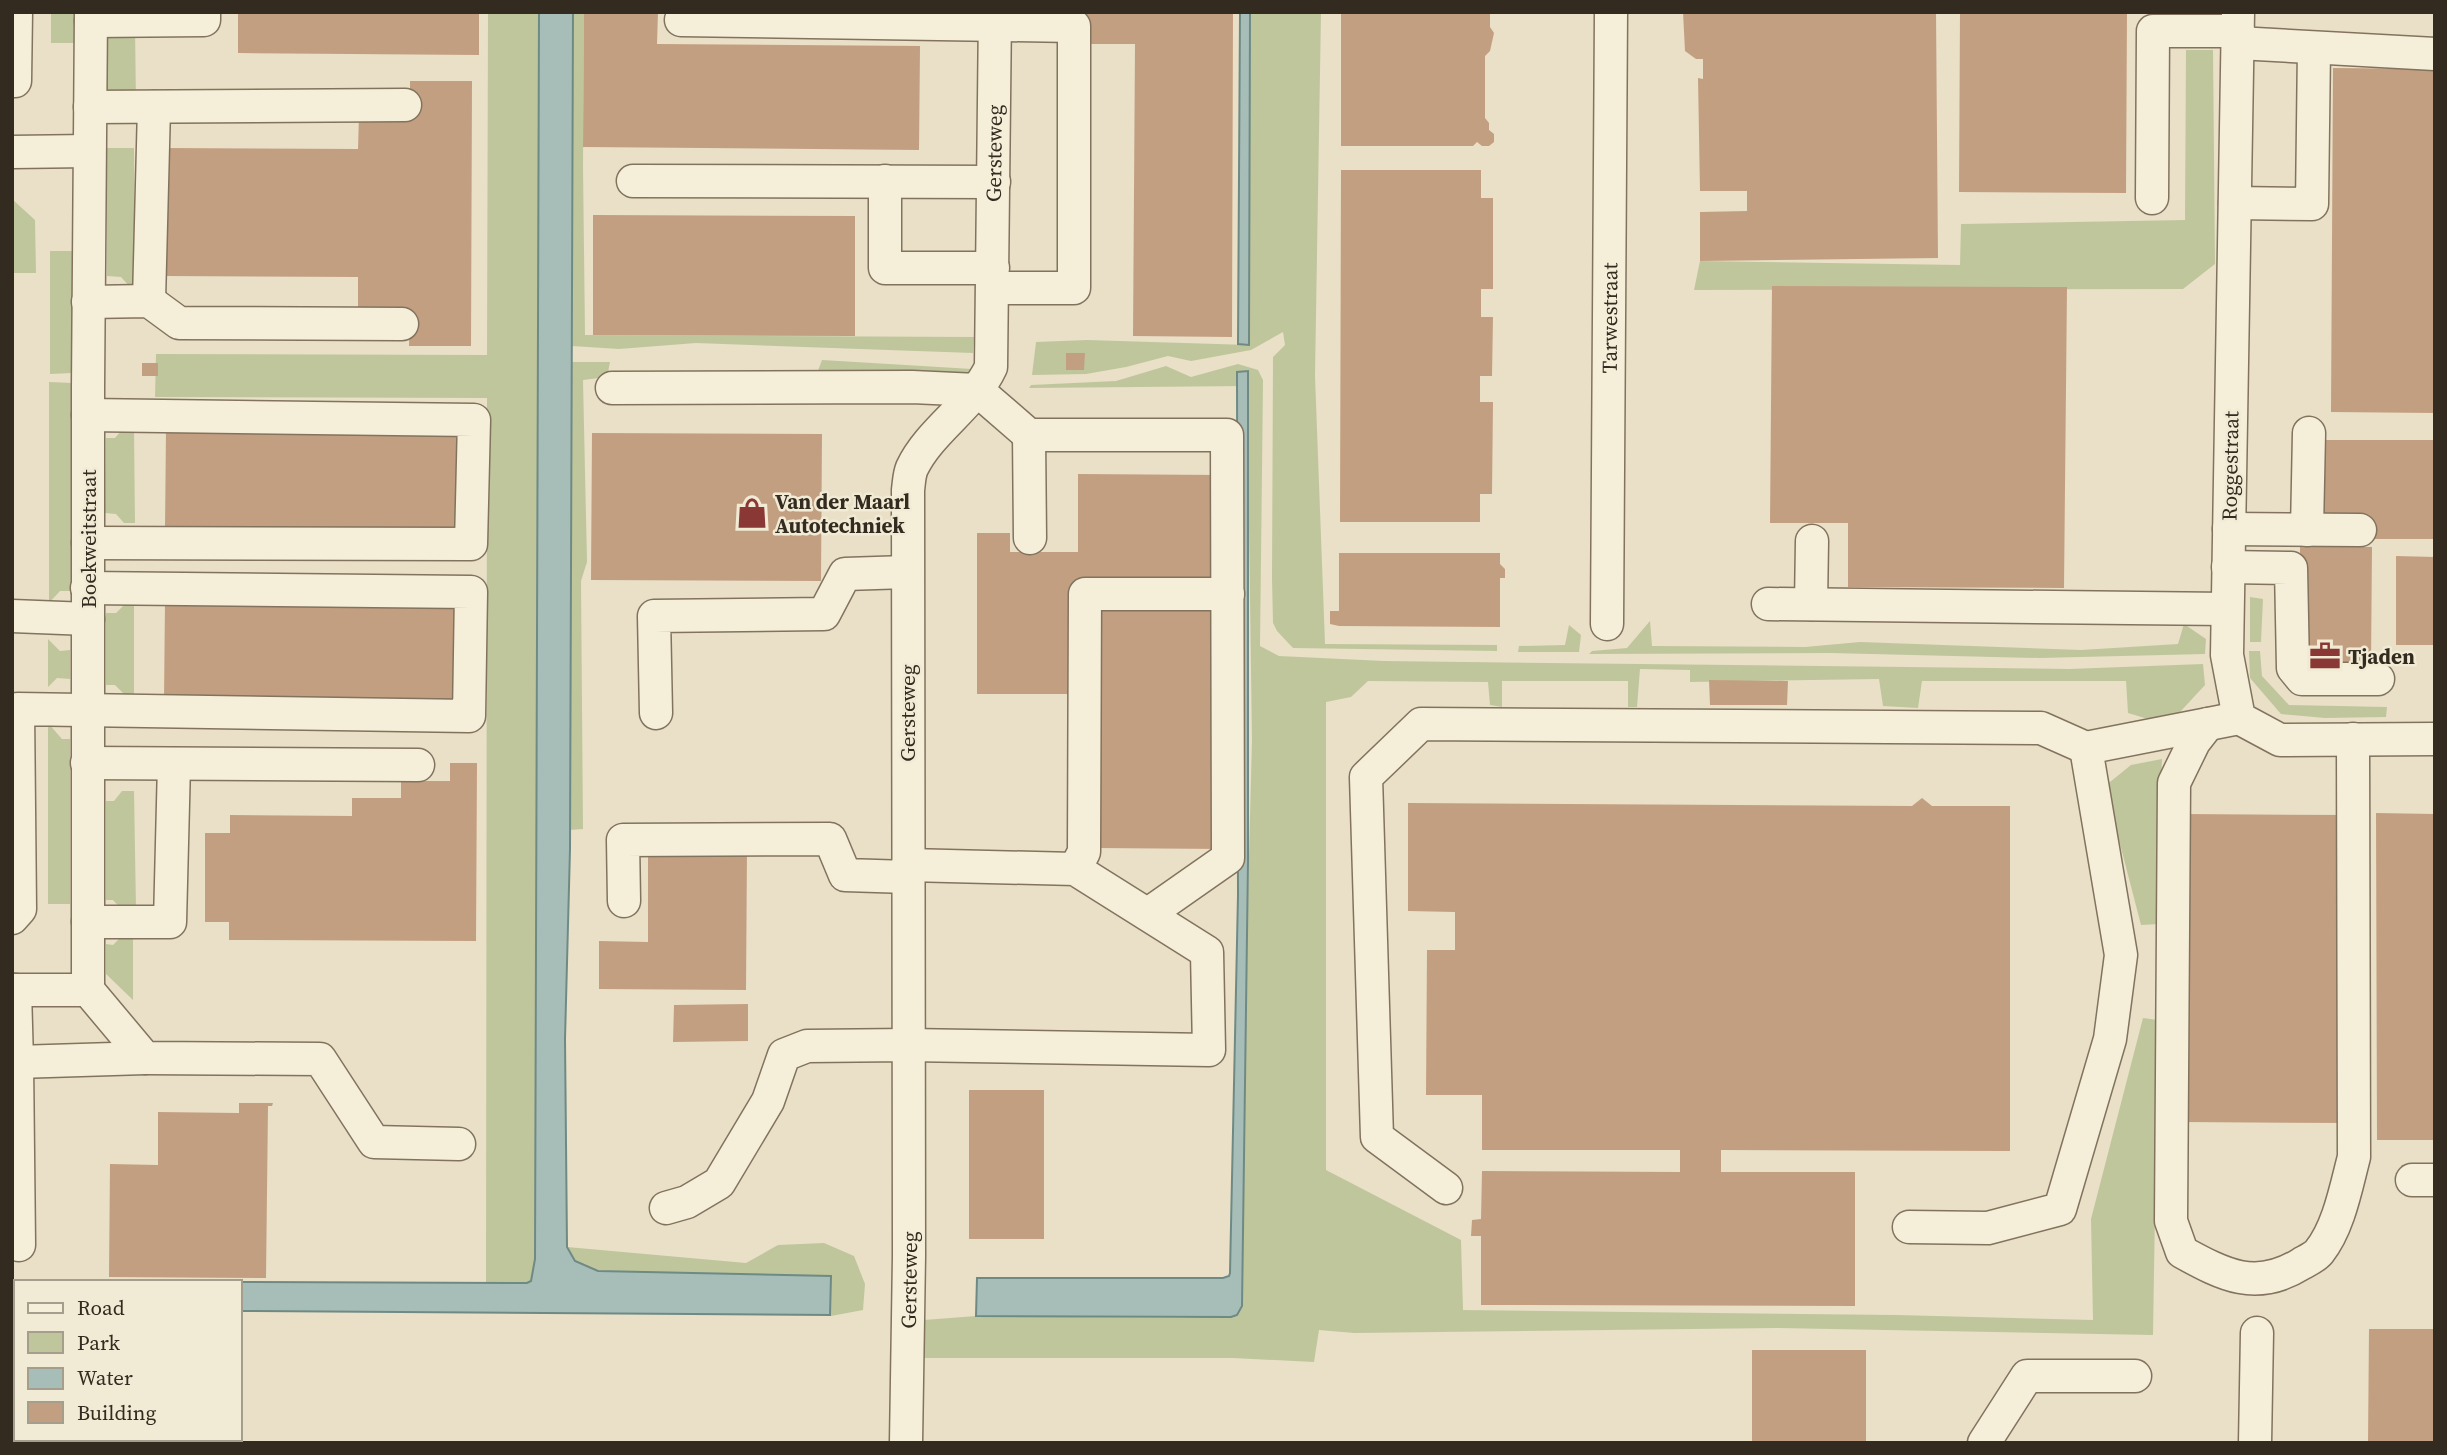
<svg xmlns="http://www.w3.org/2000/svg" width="2447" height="1455" font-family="'Source Serif 4',serif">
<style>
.green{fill:#bfc69c}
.water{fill:#a7bdb8;stroke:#6f8a85;stroke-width:2}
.building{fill:#c39f81}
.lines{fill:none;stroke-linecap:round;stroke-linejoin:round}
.minor-casing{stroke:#82735e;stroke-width:35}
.minor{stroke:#f5eed9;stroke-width:32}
.labels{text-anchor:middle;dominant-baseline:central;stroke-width:5;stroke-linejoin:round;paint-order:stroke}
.street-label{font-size:21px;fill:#342b20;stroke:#f1ebd5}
.poi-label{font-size:21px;font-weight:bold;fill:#342b20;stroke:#f1ebd5;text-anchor:start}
</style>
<rect width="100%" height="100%" fill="#e9e0c7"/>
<path class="green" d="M 51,12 L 74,12 L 74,43 L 51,43 Z
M 488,12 L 539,12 L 535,1259 L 531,1281 L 527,1283 L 486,1283 L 487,398 L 155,397 L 156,354 L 487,355 Z
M 573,12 L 584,12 L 583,166 L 585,335 L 974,337 L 973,353 L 696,343 L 619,349 L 572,346 Z
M 1250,12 L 1321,12 L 1315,376 L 1325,644 L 1497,645 L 1497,651 L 1293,648 L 1277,631 L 1273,623 L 1272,579 L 1273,357 L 1285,345 L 1283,332 L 1251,350 L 1191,361 L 1168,356 L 1126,367 L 1086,374 L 1032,375 L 1036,342 L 1087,340 L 1249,345 Z
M 135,27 L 136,103 L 107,92 L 107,38 L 117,38 L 127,28 Z
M 2186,50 L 2213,50 L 2215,264 L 2183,289 L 1694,290 L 1700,261 L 1960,265 L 1961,224 L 2185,220 Z
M 107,148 L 134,148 L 135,287 L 130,287 L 121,277 L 107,276 Z
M 12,199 L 35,220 L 36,273 L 12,273 Z
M 50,251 L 72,251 L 72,373 L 50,374 Z
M 822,360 L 972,369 L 962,380 L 816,376 Z
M 571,362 L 610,362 L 607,377 L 583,380 L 587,562 L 581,581 L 583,829 L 569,830 Z
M 1238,364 L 1258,370 L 1263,380 L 1260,646 L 1279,656 L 1384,661 L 2069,669 L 2203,664 L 2205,685 L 2168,725 L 2128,713 L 2126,681 L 1922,681 L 1918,708 L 1883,706 L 1879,679 L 1690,682 L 1690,670 L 1640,669 L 1637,707 L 1628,707 L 1628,681 L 1502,681 L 1502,707 L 1490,705 L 1488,682 L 1368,681 L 1351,697 L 1326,702 L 1326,1170 L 1461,1240 L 1463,1310 L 1896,1315 L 2093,1320 L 2091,1219 L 2143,1018 L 2158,1020 L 2153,1335 L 1776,1328 L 1354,1333 L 1319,1330 L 1314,1362 L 1233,1358 L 922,1358 L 924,1320 L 976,1316 L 1183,1318 L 1237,1315 L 1252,740 L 1247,386 L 1029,388 L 1031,385 L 1116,381 L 1166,366 L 1191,377 Z
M 49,382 L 72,383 L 71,591 L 60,591 L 49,603 Z
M 121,431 L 134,431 L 135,523 L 124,523 L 116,514 L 105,513 L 106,438 L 115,438 Z
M 2250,597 L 2263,599 L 2261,642 L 2250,642 Z
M 126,603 L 134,603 L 134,694 L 124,694 L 115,685 L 106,685 L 106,613 L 116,613 Z
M 1650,621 L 1652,646 L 1805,647 L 1860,642 L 2081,650 L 2178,644 L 2184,624 L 2206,639 L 2205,654 L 2039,658 L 1831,653 L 1589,654 L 1592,651 L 1627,648 Z
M 1569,625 L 1581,635 L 1579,652 L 1518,652 L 1519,646 L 1565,645 Z
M 48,639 L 60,651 L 70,650 L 70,679 L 57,678 L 48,687 Z
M 2249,651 L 2260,651 L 2262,676 L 2289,705 L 2387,707 L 2386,717 L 2325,718 L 2281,714 L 2250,678 Z
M 48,723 L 62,739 L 70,739 L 70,904 L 48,904 Z
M 2162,759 L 2159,826 L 2159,924 L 2141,925 L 2105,786 L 2131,765 Z
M 122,791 L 134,791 L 136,909 L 122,910 L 113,900 L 106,900 L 106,801 L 114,801 Z
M 121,937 L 133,937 L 133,1000 L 106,974 L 106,944 L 113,945 Z
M 824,1243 L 854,1256 L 865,1284 L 863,1310 L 831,1316 L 831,1276 L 598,1271 L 575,1261 L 567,1247 L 746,1263 L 778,1245 Z"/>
<path class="water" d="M 539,12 L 573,12 L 570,849 L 565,1039 L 567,1247 L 575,1261 L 598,1271 L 831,1276 L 830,1315 L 240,1311 L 240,1282 L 527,1283 L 531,1281 L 535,1259 Z
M 1240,12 L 1250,12 L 1249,345 L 1238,344 Z
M 1248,371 L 1248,861 L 1242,1306 L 1237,1315 L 1231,1317 L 976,1316 L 977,1278 L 1223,1278 L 1229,1276 L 1230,1273 L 1238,895 L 1237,372 Z"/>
<path class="building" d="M 238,12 L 479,12 L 479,55 L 238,53 Z
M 584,12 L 658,12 L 657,44 L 920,46 L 919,150 L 583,147 Z
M 1084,12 L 1233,12 L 1232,337 L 1133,336 L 1135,44 L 1084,44 Z
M 1341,12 L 1490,12 L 1490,27 L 1494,33 L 1490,51 L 1485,56 L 1485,118 L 1489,123 L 1489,130 L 1494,134 L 1494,142 L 1489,146 L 1482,146 L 1477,142 L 1473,146 L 1341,146 Z
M 1683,12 L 1936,12 L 1938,258 L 1700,261 L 1700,212 L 1747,211 L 1747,191 L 1700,191 L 1698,78 L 1703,79 L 1703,59 L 1696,59 L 1685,51 Z
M 1960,12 L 2127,12 L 2126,193 L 1959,192 Z
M 2333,68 L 2435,69 L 2435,413 L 2331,412 Z
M 410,81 L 472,81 L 471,346 L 409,346 L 410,311 L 358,311 L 358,277 L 164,276 L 165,148 L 358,149 L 359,115 L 410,115 Z
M 1341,170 L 1481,170 L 1481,198 L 1493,198 L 1493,289 L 1481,289 L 1481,317 L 1493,317 L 1492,376 L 1480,376 L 1480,402 L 1493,402 L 1492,494 L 1480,494 L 1480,522 L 1340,522 Z
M 593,215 L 855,216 L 855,336 L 593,335 Z
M 1772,286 L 2067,287 L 2064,588 L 1848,587 L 1848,523 L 1770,523 Z
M 1066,353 L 1085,353 L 1084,370 L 1066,370 Z
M 142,363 L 158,363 L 158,376 L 142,376 Z
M 166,429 L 461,430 L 461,529 L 165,529 Z
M 592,433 L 822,434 L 821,581 L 591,580 Z
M 2317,440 L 2435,440 L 2435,539 L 2364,539 L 2364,514 L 2316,514 Z
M 1078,474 L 1221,475 L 1220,582 L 1078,581 L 1078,694 L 977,694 L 977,533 L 1010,533 L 1010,552 L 1078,552 Z
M 2300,546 L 2372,547 L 2371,666 L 2299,665 Z
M 1339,553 L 1500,553 L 1500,564 L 1505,569 L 1505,578 L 1500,578 L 1500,627 L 1339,626 L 1330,624 L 1330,611 L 1339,611 Z
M 2396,556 L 2435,557 L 2435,645 L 2396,645 Z
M 165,601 L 461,602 L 460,701 L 164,700 Z
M 1096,603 L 1221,603 L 1221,849 L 1097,848 Z
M 1709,680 L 1788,681 L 1787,705 L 1710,705 Z
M 450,763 L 477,763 L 476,941 L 229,940 L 229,922 L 205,922 L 205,833 L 230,833 L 230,815 L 352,816 L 352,798 L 401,798 L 401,781 L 450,781 Z
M 1922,798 L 1932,806 L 2010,806 L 2010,1151 L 1721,1150 L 1721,1172 L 1855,1172 L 1855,1306 L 1481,1305 L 1481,1236 L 1471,1236 L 1472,1220 L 1481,1219 L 1482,1171 L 1680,1172 L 1680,1150 L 1482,1150 L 1482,1095 L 1426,1095 L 1427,950 L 1455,950 L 1455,912 L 1408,911 L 1408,803 L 1912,806 Z
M 2376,813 L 2435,814 L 2435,1140 L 2377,1140 Z
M 2183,814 L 2346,815 L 2345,1123 L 2182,1122 Z
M 648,848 L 747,849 L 746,990 L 599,989 L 599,941 L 648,942 Z
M 748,1004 L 748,1041 L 673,1042 L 674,1005 Z
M 969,1090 L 1044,1090 L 1044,1239 L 969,1239 Z
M 239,1103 L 273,1103 L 272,1106 L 268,1106 L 266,1278 L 109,1277 L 110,1164 L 158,1165 L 158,1112 L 239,1113 Z
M 2369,1329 L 2435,1329 L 2435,1443 L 2368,1443 Z
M 1752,1350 L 1866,1350 L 1866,1443 L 1752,1443 Z"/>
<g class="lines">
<defs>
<g id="minor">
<path d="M 2238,12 L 2227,655 L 2239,718 L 2280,740 L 2435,739"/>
<path d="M 681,20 L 1074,26 L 1074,288 L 993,288"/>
<path d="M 91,21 L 204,20 L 204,12"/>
<path d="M 2238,43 L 2435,54"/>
<path d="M 12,81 L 15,81 L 16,12"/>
<path d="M 90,107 L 405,105"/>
<path d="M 12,152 L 89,151"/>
<path d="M 633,181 L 994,182"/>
<path d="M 885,181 L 885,268 L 993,268"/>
<path d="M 2152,198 L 2153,31 L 2238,31"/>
<path d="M 2235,203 L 2312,204 L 2314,48"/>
<path d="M 149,301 L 154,107"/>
<path d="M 88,302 L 149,301 L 179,323 L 402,324"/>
<path d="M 612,388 L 912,387 L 977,390 L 1029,435 L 1227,435 L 1228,858 L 1148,914"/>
<path d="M 88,415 L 474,420 L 471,544 L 88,543"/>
<path d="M 1029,435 L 1030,538"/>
<path d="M 2229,529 L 2360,530"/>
<path d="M 2307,530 L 2309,433"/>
<path d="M 2228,567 L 2291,568 L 2293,668 L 2302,679 L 2378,679"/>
<path d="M 1768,604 L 2227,609"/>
<path d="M 1811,604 L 1812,541"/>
<path d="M 12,616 L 88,619"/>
<path id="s1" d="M 1607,624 L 1611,12"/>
<path d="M 656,713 L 654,616 L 824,614 L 845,574 L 907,572"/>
<path d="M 2208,724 L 2194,742 L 2174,783 L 2171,1221 L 2182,1252 C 2224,1275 2256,1292 2301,1264 C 2306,1261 2315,1257 2319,1252 C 2339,1227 2346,1187 2354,1157 L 2353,739"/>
<path d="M 87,763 L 418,765"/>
<path d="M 1075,869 L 1084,852 L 1085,594 L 1228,594"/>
<path d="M 624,901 L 623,840 L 830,839 L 845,875 L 908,877"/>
<path d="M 12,918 L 20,909 L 18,709 L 469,716 L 471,592 L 87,588"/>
<path d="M 88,922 L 170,922 L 174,764"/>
<path d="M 12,990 L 88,990 L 88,388 L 91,12"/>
<path d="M 15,990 L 17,1062 L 145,1058"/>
<path d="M 88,990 L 145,1058 L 320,1059 L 374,1142 L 459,1144"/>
<path d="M 17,1062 L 19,1245"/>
<path d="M 2412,1180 L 2435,1180"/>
<path d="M 1446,1188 L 1377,1137 L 1366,777 L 1421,724 L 2041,728 L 2086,748 L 2239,718"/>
<path d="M 666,1208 L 687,1202 L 719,1183 L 768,1101 L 784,1055 L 807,1046 L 908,1045 L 1209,1050 L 1207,952 L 1075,869 L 908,865"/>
<path d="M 1909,1227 L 1988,1228 L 2060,1209 L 2110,1039 L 2121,955 L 2086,748"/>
<path id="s2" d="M 906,1443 L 909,1256 L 908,490 C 909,483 909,475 912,468 C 930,430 973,406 991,367 L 995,12"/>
<path d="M 1984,1443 L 2027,1376 L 2135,1376"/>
<path d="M 2255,1443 L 2257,1333"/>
</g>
</defs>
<use href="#minor" class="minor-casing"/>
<use href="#minor" class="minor"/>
</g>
<defs>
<symbol id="shop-bare" viewBox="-9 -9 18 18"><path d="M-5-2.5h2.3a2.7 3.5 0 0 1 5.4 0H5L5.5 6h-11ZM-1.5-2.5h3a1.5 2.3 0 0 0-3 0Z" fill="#8a3835" stroke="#f1ebd5" stroke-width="2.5" paint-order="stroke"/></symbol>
<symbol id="office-bare" viewBox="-9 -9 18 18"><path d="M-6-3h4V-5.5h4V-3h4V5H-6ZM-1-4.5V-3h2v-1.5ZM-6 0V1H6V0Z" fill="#8a3835" stroke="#f1ebd5" stroke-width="2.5" paint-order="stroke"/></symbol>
</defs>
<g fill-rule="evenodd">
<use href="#shop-bare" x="730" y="491" width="44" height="44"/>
<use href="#office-bare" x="2303" y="634" width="44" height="44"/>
</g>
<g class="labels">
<g class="street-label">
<text stroke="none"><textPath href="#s2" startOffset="1318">Gersteweg</textPath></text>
<text stroke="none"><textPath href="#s1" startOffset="306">Tarwestraat</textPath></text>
<text transform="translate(2230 466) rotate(-89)">Roggestraat</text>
<text transform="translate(88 539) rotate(-90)">Boekweitstraat</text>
<text transform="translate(907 713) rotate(-90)">Gersteweg</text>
<text stroke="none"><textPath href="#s2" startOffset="163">Gersteweg</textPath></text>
</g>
<g class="poi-label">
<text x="775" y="501">Van der Maarl<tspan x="775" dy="24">Autotechniek</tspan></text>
<text x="2348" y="656">Tjaden</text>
</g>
</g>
<rect width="2447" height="1455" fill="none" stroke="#342b20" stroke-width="28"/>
<rect x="14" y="1280" width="228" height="161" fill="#f1ebd5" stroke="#a59e8d" stroke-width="2"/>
<rect x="28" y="1303" width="35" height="10" fill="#f5eed9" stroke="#a59e8d" stroke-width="2"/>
<text x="77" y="1315" font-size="21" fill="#342b20">Road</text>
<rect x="28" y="1332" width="35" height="21" fill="#bfc69c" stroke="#a59e8d" stroke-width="2"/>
<text x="77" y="1350" font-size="21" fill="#342b20">Park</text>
<rect x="28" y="1368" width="35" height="21" fill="#a7bdb8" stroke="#a59e8d" stroke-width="2"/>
<text x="77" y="1385" font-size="21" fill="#342b20">Water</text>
<rect x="28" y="1402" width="35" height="21" fill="#c39f81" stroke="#a59e8d" stroke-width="2"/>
<text x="77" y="1420" font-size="21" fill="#342b20">Building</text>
</svg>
